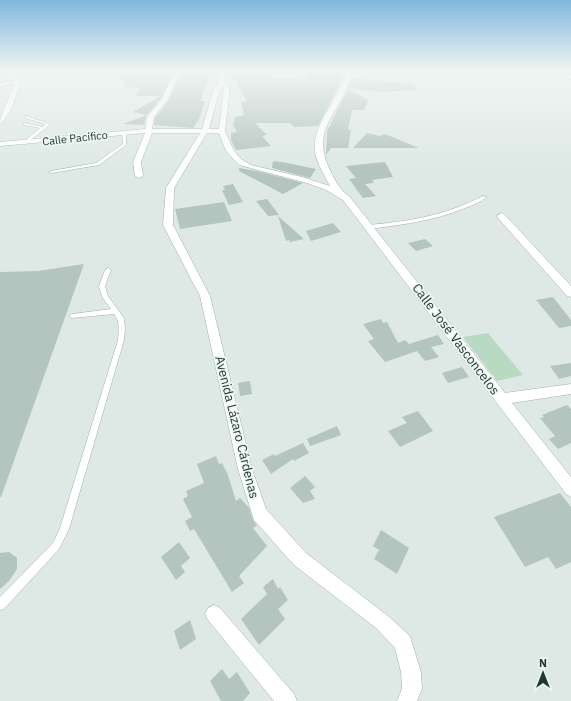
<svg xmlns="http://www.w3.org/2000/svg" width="571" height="701" font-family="'IBM Plex Sans',sans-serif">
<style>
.green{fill:#b8dac3}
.building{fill:#b4c4be}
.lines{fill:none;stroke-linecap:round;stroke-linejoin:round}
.lane-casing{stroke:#a1b0ac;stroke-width:1}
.street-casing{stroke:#a1b0ac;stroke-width:1}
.lane{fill:#fff;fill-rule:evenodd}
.street{fill:#fff;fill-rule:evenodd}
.labels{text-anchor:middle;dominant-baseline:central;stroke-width:3.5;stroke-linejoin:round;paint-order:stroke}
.far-street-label{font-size:11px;fill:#203833;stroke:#eef6f3}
.street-label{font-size:13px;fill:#203833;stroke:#eef6f3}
</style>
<rect width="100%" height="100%" fill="#dee9e5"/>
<path class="green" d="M 488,333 L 523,375 L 497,381 L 463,337 Z"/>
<path class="building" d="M 121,70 L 141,70 L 143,75 L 149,74 L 150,70 L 158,70 L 157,74 L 172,75 L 161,98 L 146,116 L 144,125 L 123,124 L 147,115 L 133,112 L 161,96 L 136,96 L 140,88 L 126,87 L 120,75 L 121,75 Z
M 229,70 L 245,70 L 245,72 L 252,73 L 253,75 L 271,74 L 274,78 L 306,79 L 309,70 L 341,70 L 341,72 L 343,73 L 337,90 L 318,126 L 294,127 L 290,123 L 255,123 L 267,135 L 262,136 L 271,146 L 236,150 L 231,140 L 231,133 L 237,132 L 233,125 L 235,117 L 244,115 L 241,102 L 247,101 Z
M 192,71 L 210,71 L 201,101 L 205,101 L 199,119 L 193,128 L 154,125 L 155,118 L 169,100 L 178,79 L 184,73 L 190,74 Z
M 352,78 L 415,84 L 415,90 L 380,92 L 348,88 Z
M 348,89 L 368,100 L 364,110 L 352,110 L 348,130 L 351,130 L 348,148 L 331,148 L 326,155 L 327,131 Z
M 367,133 L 380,136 L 385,134 L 419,148 L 353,148 Z
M 273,161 L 282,162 L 316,169 L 310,178 L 272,168 Z
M 385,162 L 393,177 L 372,180 L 374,183 L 365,184 L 376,196 L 363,198 L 349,179 L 356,178 L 346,166 Z
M 239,168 L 261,172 L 303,183 L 283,194 L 239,171 Z
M 233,184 L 243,202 L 229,205 L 222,190 L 225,190 L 223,186 Z
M 267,199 L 279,215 L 268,216 L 256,201 Z
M 224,202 L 232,221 L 180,229 L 175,209 Z
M 278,216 L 304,239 L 290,242 L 289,240 L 286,241 Z
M 333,223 L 341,232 L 311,241 L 306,231 Z
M 425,239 L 433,246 L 416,251 L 408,243 Z
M 84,264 L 1,497 L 0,497 L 0,272 L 38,271 Z
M 553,297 L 571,320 L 571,326 L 559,328 L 536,300 Z
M 381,319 L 383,323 L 387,322 L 398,343 L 405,340 L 409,344 L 438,335 L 444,344 L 431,347 L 439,357 L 425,361 L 417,351 L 385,362 L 368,341 L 374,339 L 363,324 Z
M 571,363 L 571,376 L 559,379 L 550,366 Z
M 462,367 L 469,377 L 448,383 L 442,373 Z
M 250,381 L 252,394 L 240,396 L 238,383 Z
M 567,405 L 571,409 L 571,443 L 558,449 L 549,439 L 555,436 L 540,418 L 544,417 L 542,415 Z
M 418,411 L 433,431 L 400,447 L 388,431 L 407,423 L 402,417 Z
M 337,426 L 341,435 L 310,446 L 307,439 Z
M 303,443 L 309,453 L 294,461 L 293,459 L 271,474 L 262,460 L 274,454 L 275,456 Z
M 216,456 L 219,464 L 222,463 L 228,475 L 236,501 L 240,498 L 249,508 L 253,520 L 257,526 L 253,528 L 267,546 L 239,576 L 244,583 L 232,592 L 194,529 L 190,531 L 185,521 L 192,517 L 183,499 L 188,496 L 186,491 L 204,483 L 197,464 Z
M 305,476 L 315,487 L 310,491 L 315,499 L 303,503 L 290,488 Z
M 560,493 L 571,507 L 571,562 L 556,569 L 548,557 L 525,567 L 494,517 Z
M 381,530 L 409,548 L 397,574 L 374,559 L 379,550 L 373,546 Z
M 179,542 L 190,558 L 181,566 L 185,572 L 176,580 L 161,557 Z
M 9,552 L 17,558 L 17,569 L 9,581 L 0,589 L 0,553 Z
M 273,579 L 278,589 L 280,587 L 288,600 L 278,609 L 285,619 L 259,645 L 241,619 L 267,594 L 263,587 Z
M 190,620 L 196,639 L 180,650 L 174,631 Z
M 222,669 L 229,679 L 237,672 L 250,693 L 243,701 L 221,701 L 210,681 Z"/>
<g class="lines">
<defs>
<path id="lane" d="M 26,116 L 50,124 L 45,129 L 25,144 L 23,143 L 24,142 L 40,128 L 24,125 L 24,123 L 43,127 L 45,124 L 25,118 L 24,117 Z
M 124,132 L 126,133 L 126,145 L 99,165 L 51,173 L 49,172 L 51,171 L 96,163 L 123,144 L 122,133 Z
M 483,196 L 487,197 C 481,202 473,205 465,208 C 434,221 401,225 368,229 L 365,227 L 368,225 C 412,221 443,216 483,196 Z
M 108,268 L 111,270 L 105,286 L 108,296 L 124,318 L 125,329 L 124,340 L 69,529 L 59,549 L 4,609 L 0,610 L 0,597 L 53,543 L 60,528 L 118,340 C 119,330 120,321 114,314 L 72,318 L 69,316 L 72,314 L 111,309 L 102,297 L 99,286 L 105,270 Z"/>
<path id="street" d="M 5,70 L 11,70 L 21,82 L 12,108 L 2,123 L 0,124 C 0,113 11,96 14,84 L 0,87 L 0,83 L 14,81 Z
M 142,70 L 148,70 L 148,73 L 143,74 Z
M 178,70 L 185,70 L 177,78 L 168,99 L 154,117 L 152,129 L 202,129 L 214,88 L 219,83 L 220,70 L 226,70 L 225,83 L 230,88 L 225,131 L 234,151 L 241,159 L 251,165 L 302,177 L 330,186 C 325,176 317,164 315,152 C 311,124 341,99 346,70 L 352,70 C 345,112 307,126 331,172 C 336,182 340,190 349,196 L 505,393 L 571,384 L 571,394 L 512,403 L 571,477 L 571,497 L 566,494 L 343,200 L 326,190 L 307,183 L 239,165 L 226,151 L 219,133 L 207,133 L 174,188 L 173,225 L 210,296 L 252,469 L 266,509 L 306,553 L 388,616 L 410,636 L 421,672 L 422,689 L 417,701 L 397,701 L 402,689 L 401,672 L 395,648 L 376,628 L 294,565 L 254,520 L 252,514 L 238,469 L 200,296 L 163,225 L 166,188 L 200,133 L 152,133 L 141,162 L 143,176 L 139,178 L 135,176 L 133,162 L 145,133 L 0,146 L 0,142 L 145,129 L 147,117 L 162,99 L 170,80 ZM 222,87 L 224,88 L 219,129 L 209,129 L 220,89 Z
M 374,70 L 387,70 L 384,72 Z
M 418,70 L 424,70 L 425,71 L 422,73 Z
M 530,70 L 542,70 L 571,75 L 571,79 Z
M 501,213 L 504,214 L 571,286 L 571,297 L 567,296 L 498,218 L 497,216 Z
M 214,605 L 220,608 L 294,694 L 297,701 L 274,701 L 208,620 L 205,614 L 208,608 Z"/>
</defs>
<use href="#lane" class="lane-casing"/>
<use href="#street" class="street-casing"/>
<use href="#lane" class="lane"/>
<use href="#street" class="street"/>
</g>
<linearGradient id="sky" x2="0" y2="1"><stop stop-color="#81b8dd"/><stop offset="0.42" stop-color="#f0f5f3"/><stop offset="1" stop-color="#f0f5f3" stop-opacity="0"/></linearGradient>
<rect width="571" height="168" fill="url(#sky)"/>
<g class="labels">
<g class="far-street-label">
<text transform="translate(75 138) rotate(-6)">Calle Pacífico</text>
</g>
<g class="street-label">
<text transform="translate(456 339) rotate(53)">Calle José Vasconcelos</text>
<text transform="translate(237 427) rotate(76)">Avenida Lázaro Cárdenas</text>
</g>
</g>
<g transform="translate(543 673)" stroke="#eef6f3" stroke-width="3" paint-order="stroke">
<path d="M0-3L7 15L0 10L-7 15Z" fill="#203833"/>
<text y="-6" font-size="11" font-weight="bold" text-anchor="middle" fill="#203833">N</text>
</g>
</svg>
